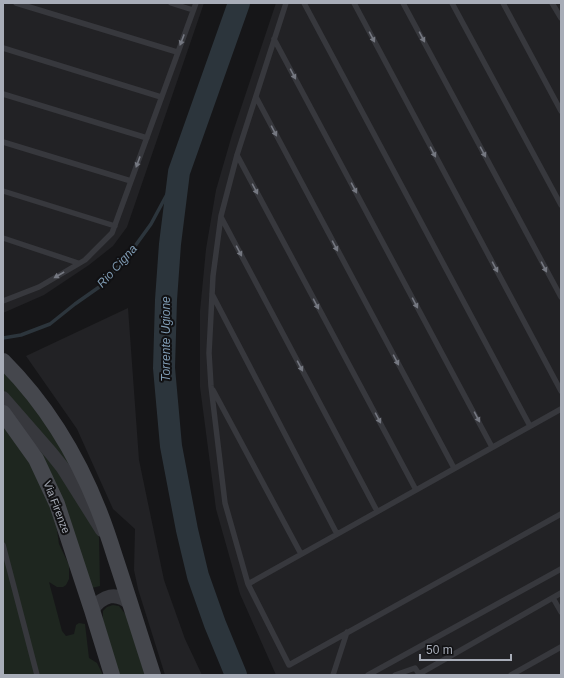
<svg xmlns="http://www.w3.org/2000/svg" width="564" height="678" font-family="Helvetica,sans-serif">
<style>
.built{fill:#222225}
.green{fill:#1e261f}
.lines{fill:none;stroke-linecap:round;stroke-linejoin:round}
.stream{stroke:#2c353c;stroke-width:3.5}
.river{stroke:#2c353c;stroke-width:22}
.service{stroke:#37383d;stroke-width:5.5}
.tertiary{stroke:#37383d;stroke-width:14}
.secondary{stroke:#45474d;stroke-width:16}
.oneway{fill:#757881}
.labels{text-anchor:middle;dominant-baseline:central;stroke-width:4;stroke-linejoin:round;paint-order:stroke}
.street-label{font-size:11px;fill:#a8adb8;stroke:#111113}
.water-label{font-size:12px;font-style:italic;fill:#7f9bb3;stroke:#111113}
</style>
<rect width="100%" height="100%" fill="#161618"/>
<path class="built" d="M 3,3 L 204,3 L 127,227 L 113,246 L 89,265 L 44,295 L 3,313 Z
M 276,3 L 561,3 L 561,675 L 276,675 L 240,594 L 216,509 L 200,387 L 200,311 L 206,249 L 216,190 L 232,135 Z
M 128,308 L 139,460 L 164,580 L 185,639 L 202,675 L 165,675 L 138,589 L 134,570 L 135,529 L 113,509 L 77,429 L 26,356 Z"/>
<path class="green" d="M 3,367 L 31,400 L 70,459 L 70,469 L 18,406 L 3,391 Z
M 3,421 L 39,473 L 55,516 L 59,544 L 69,565 L 69,579 L 66,585 L 63,587 L 57,587 L 49,582 L 62,631 L 66,636 L 74,634 L 76,625 L 79,623 L 85,624 L 89,658 L 97,663 L 103,675 L 3,675 Z
M 40,449 L 43,449 L 81,506 L 99,537 L 100,586 L 92,588 L 41,458 Z
M 113,605 L 119,606 L 126,615 L 145,675 L 119,675 L 103,620 L 103,611 L 107,607 Z"/>
<g class="lines">
<path class="stream" d="M 3,338 L 21,335 L 50,324 L 75,304 L 102,285 L 130,253 L 151,224 L 179,172"/>
<path class="river" d="M 236,675 L 215,624 L 198,576 L 187,530 L 171,446 L 164,368 L 166,300 L 170,244 L 179,172 L 239,3"/>
<path class="service" d="M 16,3 L 177,52
M 171,3 L 193,10
M 286,3 L 237,155 L 221,216 L 213,276 L 209,353 L 211,386 L 225,503 L 248,584 L 289,665 L 561,514
M 304,3 L 530,426
M 354,3 L 561,391
M 403,3 L 561,297
M 452,3 L 561,205
M 503,3 L 561,111
M 552,3 L 561,18
M 274,39 L 492,447
M 3,48 L 161,97
M 3,94 L 147,138
M 256,97 L 454,468
M 3,142 L 131,181
M 237,155 L 416,490
M 3,191 L 115,226
M 221,217 L 377,511
M 3,238 L 78,263
M 212,294 L 337,534
M 3,301 L 39,287 L 85,260 L 112,233 L 196,3
M 213,390 L 301,554
M 3,545 L 37,675
M 248,584 L 561,409
M 553,598 L 561,612
M 333,675 L 347,632
M 368,675 L 561,569
M 395,675 L 415,668 L 419,674
M 420,675 L 419,674 L 561,593
M 511,675 L 561,647"/>
<path class="tertiary" d="M 3,398 L 51,453 L 63,468 L 102,530
M 92,610 C 103,595 116,591 131,604"/>
<path class="secondary" d="M 3,361 C 46,404 77,455 99,511 C 105,526 110,541 115,557 C 128,596 140,635 153,675
M 3,413 L 36,459 L 57,504 L 92,610 L 112,675"/>
</g>
<defs><path id="oneway-solid" d="M-6-.8H1V-3.2L6.5 0L1 3.2V.8H-6Z"/></defs>
<g class="oneway">
<use href="#oneway-solid" transform="translate(372 37) rotate(62)"/>
<use href="#oneway-solid" transform="translate(422 37) rotate(62)"/>
<use href="#oneway-solid" transform="translate(182 40) rotate(111)"/>
<use href="#oneway-solid" transform="translate(293 74) rotate(62)"/>
<use href="#oneway-solid" transform="translate(274 131) rotate(62)"/>
<use href="#oneway-solid" transform="translate(433 152) rotate(62)"/>
<use href="#oneway-solid" transform="translate(483 152) rotate(62)"/>
<use href="#oneway-solid" transform="translate(138 162) rotate(110)"/>
<use href="#oneway-solid" transform="translate(354 188) rotate(62)"/>
<use href="#oneway-solid" transform="translate(255 189) rotate(62)"/>
<use href="#oneway-solid" transform="translate(335 246) rotate(62)"/>
<use href="#oneway-solid" transform="translate(239 251) rotate(62)"/>
<use href="#oneway-solid" transform="translate(495 267) rotate(62)"/>
<use href="#oneway-solid" transform="translate(544 267) rotate(62)"/>
<use href="#oneway-solid" transform="translate(59 275) rotate(150)"/>
<use href="#oneway-solid" transform="translate(415 303) rotate(62)"/>
<use href="#oneway-solid" transform="translate(316 304) rotate(62)"/>
<use href="#oneway-solid" transform="translate(396 360) rotate(62)"/>
<use href="#oneway-solid" transform="translate(300 366) rotate(62)"/>
<use href="#oneway-solid" transform="translate(477 417) rotate(62)"/>
<use href="#oneway-solid" transform="translate(378 418) rotate(62)"/>
</g>
<g class="labels">
<g class="street-label">
<text transform="translate(57 507) rotate(69)">Via Firenze</text>
</g>
<g class="water-label">
<text transform="translate(117 266) rotate(-48)">Rio Cigna</text>
<text transform="translate(166 339) rotate(-90)">Torrente Ugione</text>
</g>
</g>
<rect width="564" height="678" fill="none" stroke="#a8adb8" stroke-width="8"/>
<path d="M420 654v6h91v-6" fill="none" stroke="#a8adb8" stroke-width="2"/>
<text x="426" y="654" font-size="12" fill="#a8adb8" stroke="#111113" stroke-width="3" paint-order="stroke">50 m</text>
</svg>
